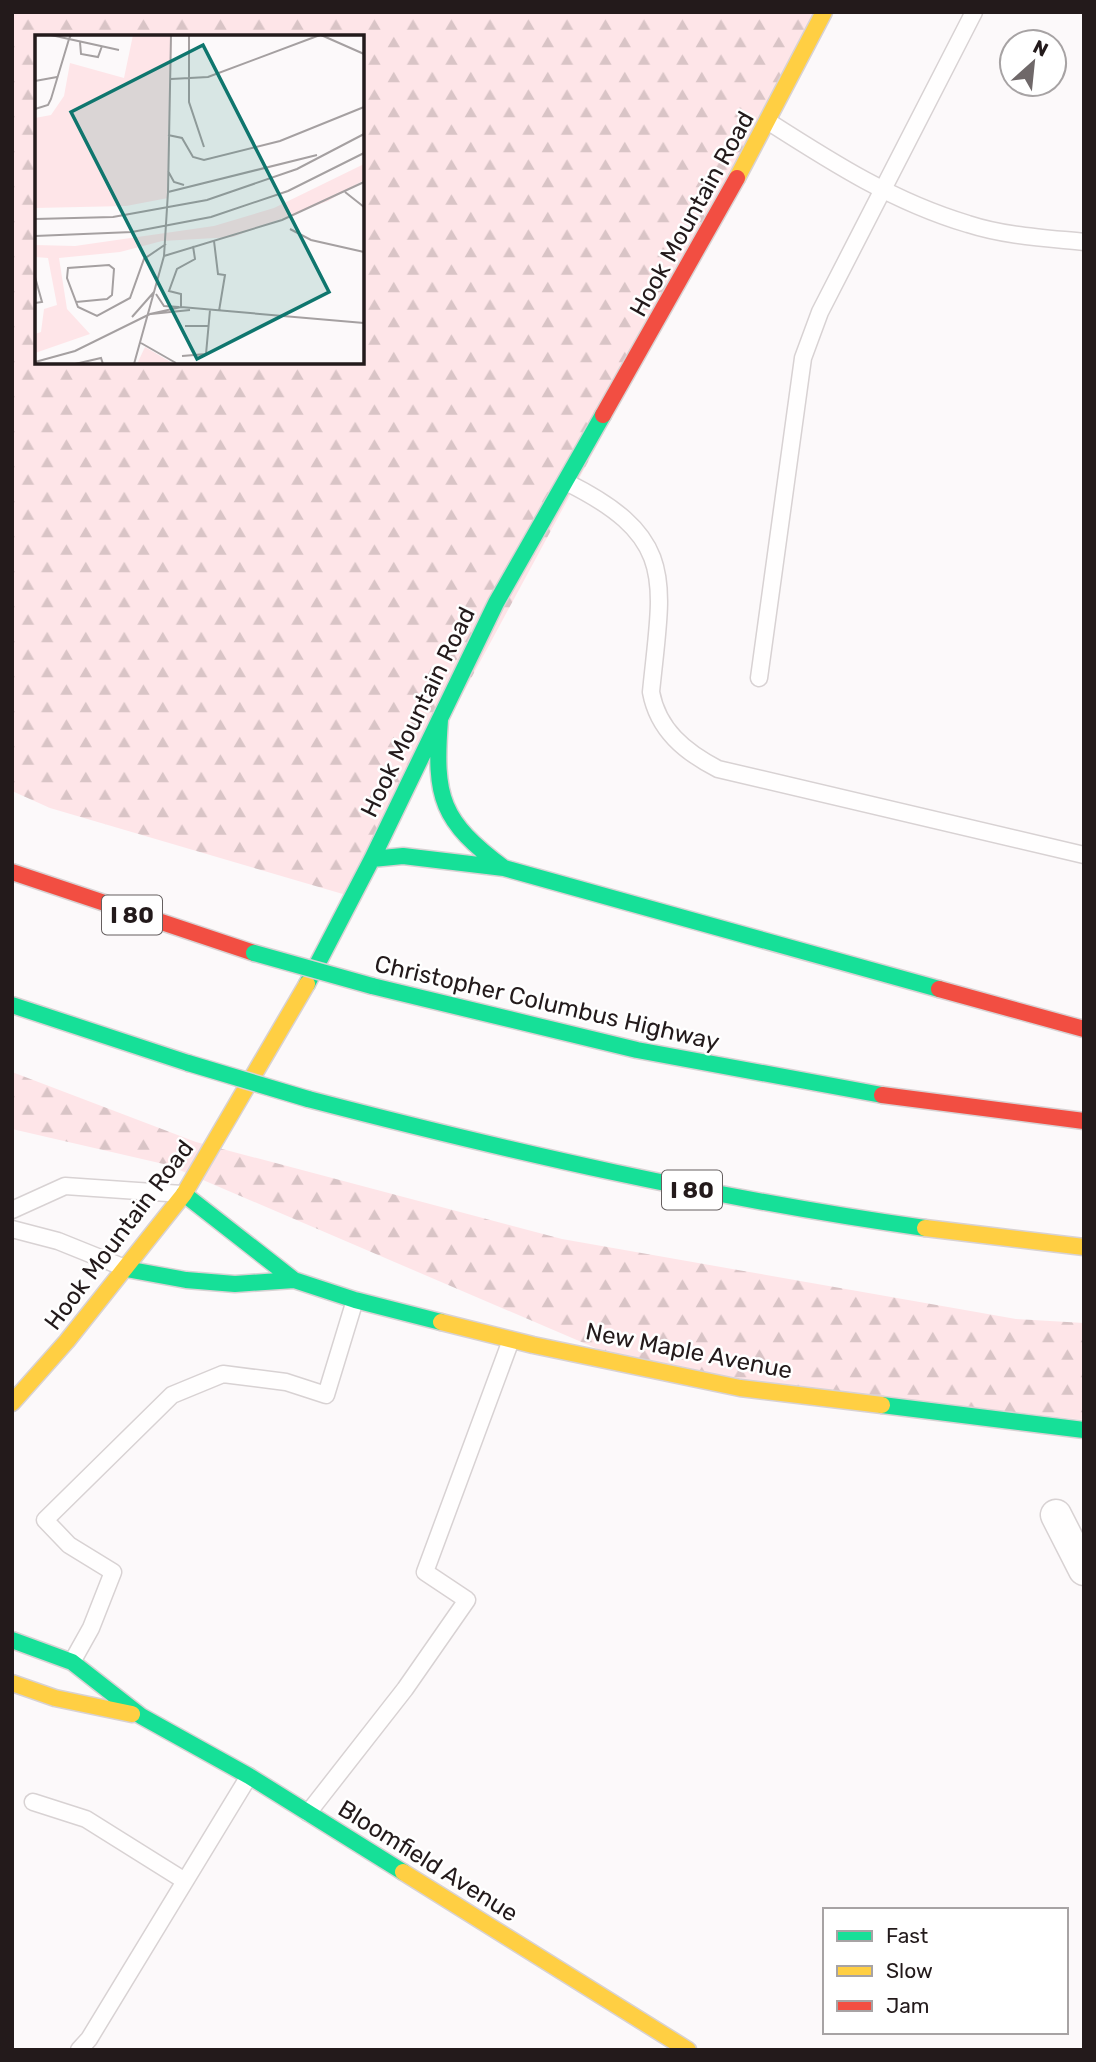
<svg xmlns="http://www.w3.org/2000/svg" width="1096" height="2062" font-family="Rubik,sans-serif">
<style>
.forest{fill:url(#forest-firs);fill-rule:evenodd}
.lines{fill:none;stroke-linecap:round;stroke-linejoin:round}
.lane-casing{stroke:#d8d2d3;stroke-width:19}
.street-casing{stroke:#d8d2d3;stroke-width:33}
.fast-casing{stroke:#d8d2d3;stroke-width:19}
.slow-casing{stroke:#d8d2d3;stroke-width:19}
.jam-casing{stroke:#d8d2d3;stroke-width:19}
.lane{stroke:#fffefe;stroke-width:16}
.street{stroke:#fffefe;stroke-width:30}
.fast{stroke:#16e098;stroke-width:16}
.slow{stroke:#ffcf43;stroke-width:16}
.jam{stroke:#f24e42;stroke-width:16}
.fast-bridge-casing{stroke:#d8d2d3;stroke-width:19;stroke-linecap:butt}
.fast-bridge{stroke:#16e098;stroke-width:16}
.labels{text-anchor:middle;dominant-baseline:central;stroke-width:5;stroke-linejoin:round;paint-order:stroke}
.shield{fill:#fff;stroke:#655f5f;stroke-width:2}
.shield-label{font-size:23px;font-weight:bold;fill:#231a1b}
.street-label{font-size:24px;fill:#231a1b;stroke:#fff}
.inset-road{fill:none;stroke:#a5a0a1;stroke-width:2}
.view{fill:#0f766e;fill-opacity:0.15;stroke:#0f766e;stroke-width:3.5}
.inset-edge{fill:none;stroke:#231a1b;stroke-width:3.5}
</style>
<defs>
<pattern id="forest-firs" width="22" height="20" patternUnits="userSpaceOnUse" patternTransform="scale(1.75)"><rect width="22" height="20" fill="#fee5e8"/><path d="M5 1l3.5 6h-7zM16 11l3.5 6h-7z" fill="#d9c4c6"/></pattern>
</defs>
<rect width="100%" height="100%" fill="#fcf9fa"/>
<path class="forest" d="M 12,12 L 831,12 L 353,897 L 50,808 L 12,791 ZM 37,37 L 362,37 L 362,362 L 37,362 Z
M 12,1072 L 196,1142 L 562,1239 L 1016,1319 L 1084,1323 L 1084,1420 L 649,1371 L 168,1165 L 12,1129 Z"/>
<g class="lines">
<defs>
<path id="lane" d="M 769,122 C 833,163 894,202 968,224 C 1005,236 1045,238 1084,242
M 566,482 C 679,538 662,581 651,692 C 658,730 685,752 718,769 L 1084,855
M 759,678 L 803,358 L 820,312 L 974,12
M 12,1210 L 65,1186 L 182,1194
M 12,1229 L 58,1241 L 125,1268
M 72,1662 L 91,1628 L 113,1572 L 69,1545 L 45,1520 L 172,1395 L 223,1374 L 286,1382 L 326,1395 L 355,1300
M 33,1802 L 86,1819 L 185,1881
M 308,1813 L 405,1689 L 467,1600 L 425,1572 L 511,1340
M 79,2050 L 89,2039 L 249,1776"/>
<path id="street" d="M 1056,1515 L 1084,1570"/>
<path id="fast" d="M 440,720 C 434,798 441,821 504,868
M 372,859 L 403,856 L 504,868 L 939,989
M 307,984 L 372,859 L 496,603 L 603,415
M 372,986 L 637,1050 L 882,1095
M 12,1005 L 188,1063
M 308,1099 C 512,1152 717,1199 925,1228
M 184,1194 L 294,1280
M 126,1269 L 186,1280 L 235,1284 L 294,1280 L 355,1300 L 441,1322
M 882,1405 L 1084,1430
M 12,1640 L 72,1662 L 141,1716 L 249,1776 L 403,1872"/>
<path id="slow" d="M 737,178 L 824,12
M 925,1228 L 1084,1247
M 441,1322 L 533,1345 L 740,1388 L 882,1405
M 12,1403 L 67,1341 L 184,1194 L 307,984
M 12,1683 L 55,1698 L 132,1714
M 403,1872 L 688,2050"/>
<path id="jam" d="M 603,415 L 737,178
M 12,872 L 254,953
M 939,989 L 1084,1029
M 882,1095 L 1084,1121"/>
</defs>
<use href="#lane" class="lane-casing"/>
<use href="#street" class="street-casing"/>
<use href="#fast" class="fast-casing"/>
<use href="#slow" class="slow-casing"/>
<use href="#jam" class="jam-casing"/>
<use href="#lane" class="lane"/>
<use href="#street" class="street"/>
<use href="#fast" class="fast"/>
<use href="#slow" class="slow"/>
<use href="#jam" class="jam"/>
<defs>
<path id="fast-bridge" d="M 254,953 L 372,986
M 188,1063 L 308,1099"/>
</defs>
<use href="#fast-bridge" class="fast-bridge-casing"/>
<use href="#fast-bridge" class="fast-bridge"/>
</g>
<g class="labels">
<g class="shield">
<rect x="102" y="895.5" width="60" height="39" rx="5"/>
<rect x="662" y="1170.5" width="60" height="39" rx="5"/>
</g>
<g class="shield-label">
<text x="132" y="915">I 80</text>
<text x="692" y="1190">I 80</text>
</g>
<g class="street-label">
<text transform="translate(692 214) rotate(-61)">Hook Mountain Road</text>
<text transform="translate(418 712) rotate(-64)">Hook Mountain Road</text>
<text transform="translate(547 1003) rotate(13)">Christopher Columbus Highway</text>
<text transform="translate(119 1235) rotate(-53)">Hook Mountain Road</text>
<text transform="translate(689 1351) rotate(11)">New Maple Avenue</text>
<text transform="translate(428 1861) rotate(32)">Bloomfield Avenue</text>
</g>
</g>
<g transform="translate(35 35)">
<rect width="329" height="329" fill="#fcf9fa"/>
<path d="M 98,0 L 137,0 L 133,163 L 91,171 L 0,173 L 0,83 L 16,80 L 29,61 L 35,28 L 89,43 ZM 329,129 L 329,145 L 293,166 L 198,202 L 127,206 L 85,217 L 24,223 L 32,274 L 55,299 L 0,318 L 0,299 L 6,297 L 9,274 L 22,270 L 13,223 L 0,222 L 0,210 L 40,211 L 179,191 L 239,173 Z" fill="#fee5e8"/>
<path d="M 110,312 L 139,329 L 102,329 Z" fill="#fee5e8"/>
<path class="inset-road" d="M 36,0 L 34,4 L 84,15M 286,0 L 329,19M 154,1 L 154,67 L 169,112M 45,7 L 46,19 L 63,22 L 67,11M 136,44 L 173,42 L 285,0M 0,46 L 22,42M 0,74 L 13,70 L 16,64 L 34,4 L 16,0M 133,100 L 147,103 L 158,122 L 169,125 L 245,106 L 329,72M 133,136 L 139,147 L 149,150M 133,157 L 136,0M 133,157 L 282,120M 310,157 L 329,172M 0,184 L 78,182 L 172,165 L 262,134 L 329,99M 255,194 L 276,205 L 329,217M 0,201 L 97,197 L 176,182 L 253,156 L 329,118M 179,206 L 183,239 L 190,240 L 184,276M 129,221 L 247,185 L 329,147M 0,242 L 7,267 L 0,268M 121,259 L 129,271 L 144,272M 41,267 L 72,264 L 77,260 L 79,234 L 74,230 L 33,233 L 32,243 L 43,272 L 62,281 L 95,263 L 109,224 L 131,209M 146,272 L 146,259 L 134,256 L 142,234 L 160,224 L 158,211M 115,279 L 146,272 L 329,288M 116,279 L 155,275M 97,282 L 119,257M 150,291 L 173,291M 106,308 L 141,328M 147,321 L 171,319 L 175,275M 0,327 L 40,316 L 115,279M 40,329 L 66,323 L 68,329M 99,329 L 129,221 L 133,157M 189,329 L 215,329"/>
<path class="view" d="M 168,10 L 294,257 L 162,324 L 36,77 Z"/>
<rect width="329" height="329" class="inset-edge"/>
</g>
<rect width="1096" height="2062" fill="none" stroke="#231a1b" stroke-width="28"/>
<rect x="823" y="1908" width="245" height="126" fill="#ffffff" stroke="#a7a3a4" stroke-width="2"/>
<rect x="837" y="1931" width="35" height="10" fill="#16e098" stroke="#a7a3a4" stroke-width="2"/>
<text x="886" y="1943" font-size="21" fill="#231a1b">Fast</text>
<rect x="837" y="1966" width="35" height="10" fill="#ffcf43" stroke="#a7a3a4" stroke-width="2"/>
<text x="886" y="1978" font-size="21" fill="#231a1b">Slow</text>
<rect x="837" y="2001" width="35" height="10" fill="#f24e42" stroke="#a7a3a4" stroke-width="2"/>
<text x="886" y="2013" font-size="21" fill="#231a1b">Jam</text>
<g transform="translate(1033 63) rotate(27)"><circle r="33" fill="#ffffff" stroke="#a7a3a4" stroke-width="2"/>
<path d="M0-5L12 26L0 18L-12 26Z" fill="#6f6869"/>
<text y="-10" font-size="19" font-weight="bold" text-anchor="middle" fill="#231a1b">N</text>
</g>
</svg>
